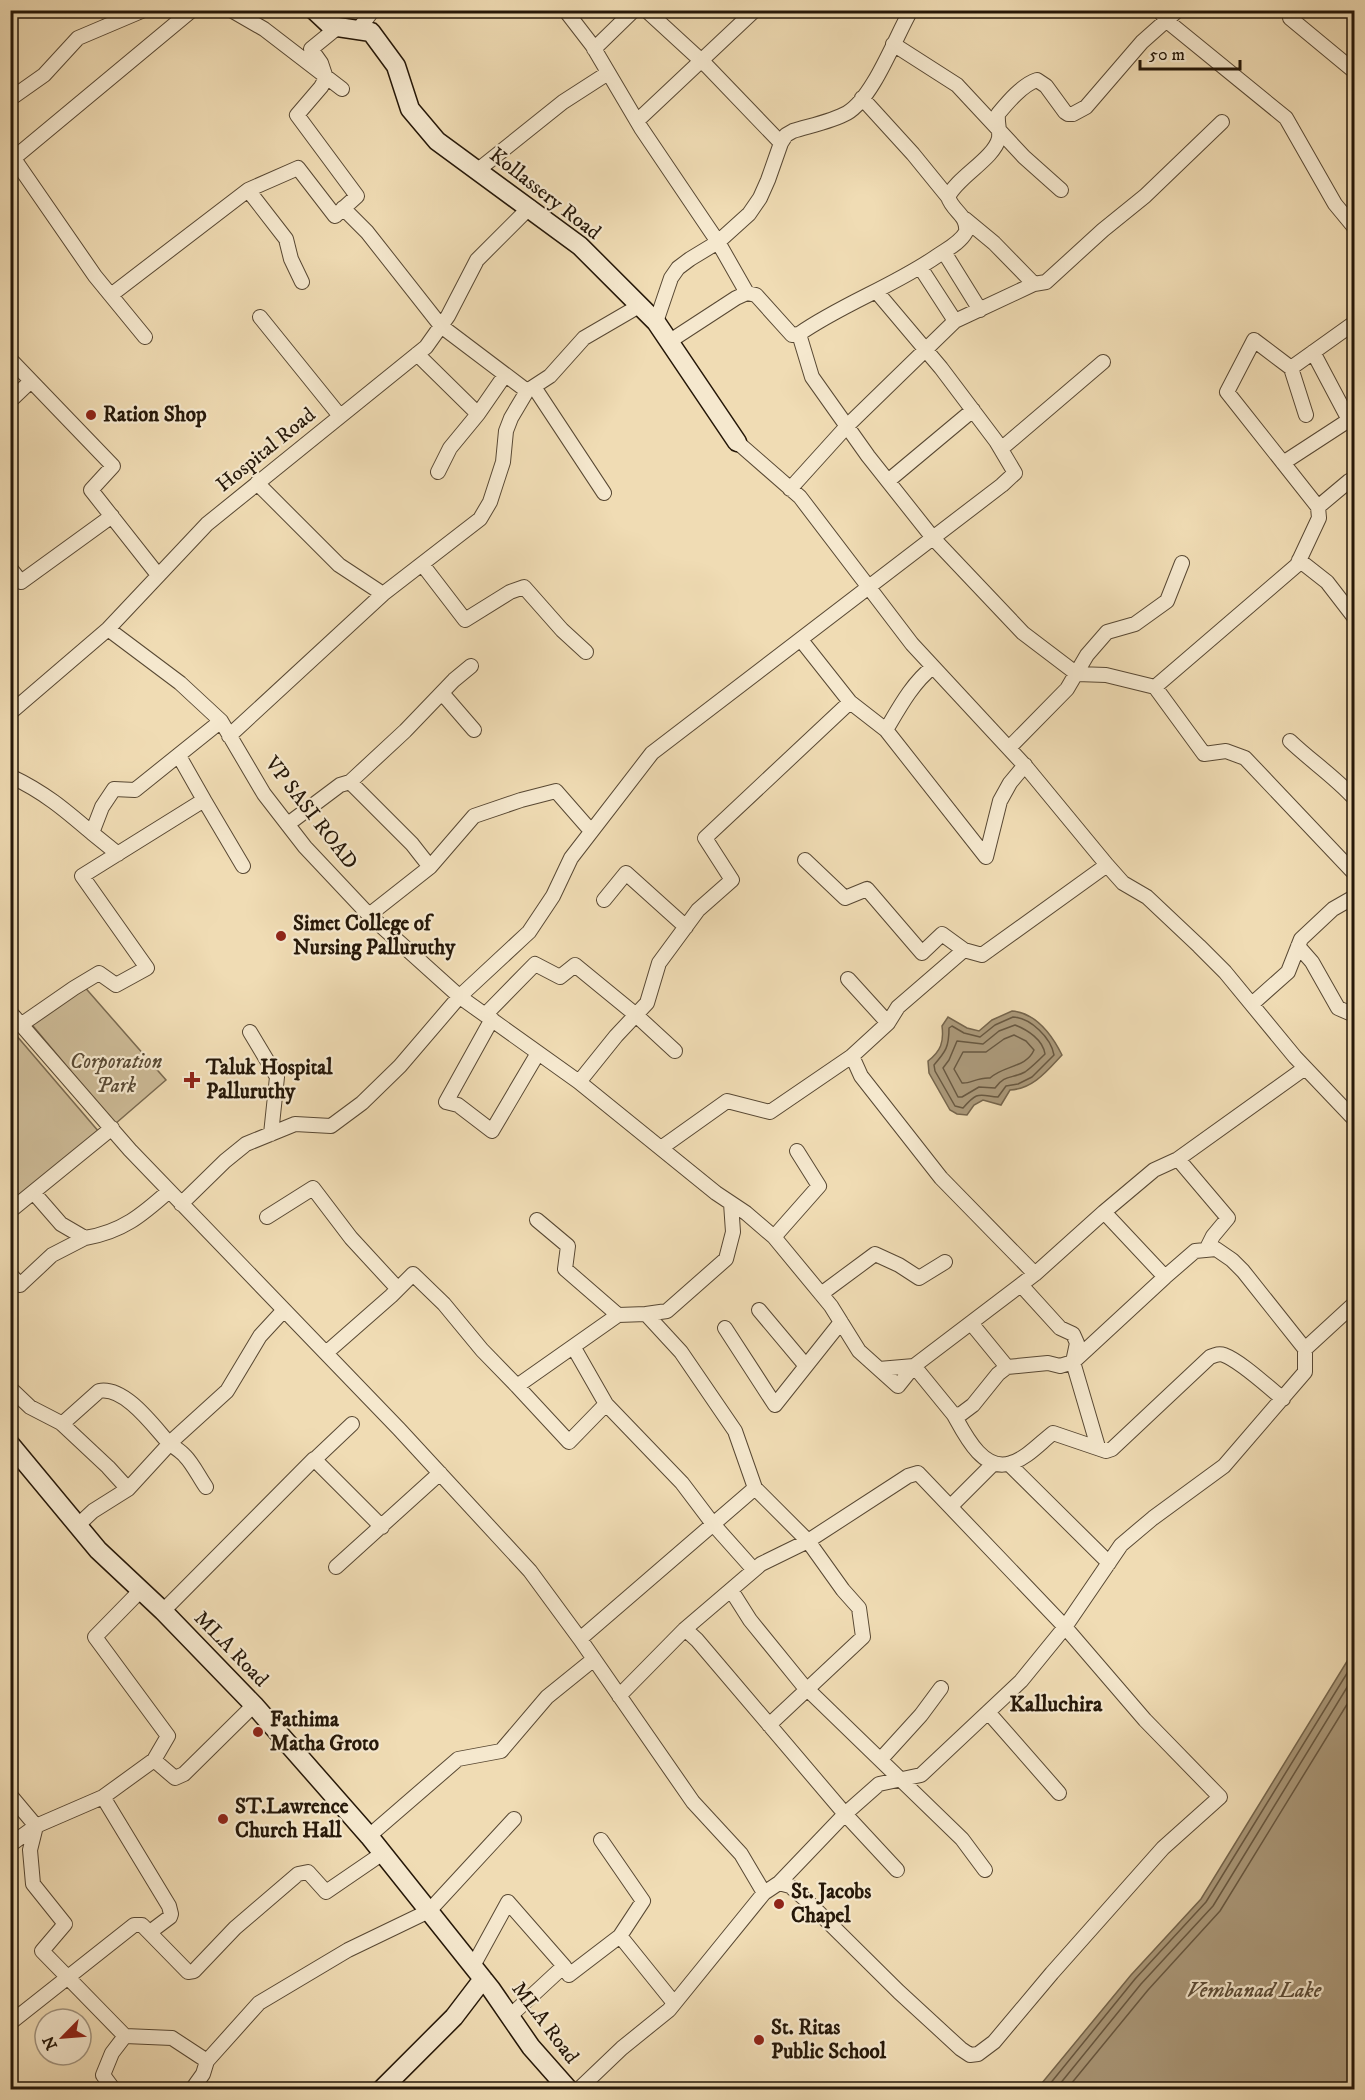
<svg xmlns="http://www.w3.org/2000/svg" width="1365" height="2100" font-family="'IM FELL DW Pica',serif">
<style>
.green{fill:#cdbb97;stroke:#796950;stroke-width:1.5}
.water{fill:#ab997a;stroke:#75654c;stroke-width:1.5}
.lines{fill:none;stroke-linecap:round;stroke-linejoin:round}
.shore{stroke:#685841;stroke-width:1.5}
.street-casing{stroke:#584833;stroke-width:16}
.secondary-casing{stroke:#251708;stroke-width:21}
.street{stroke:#f5e8ce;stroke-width:14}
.secondary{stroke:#f5e8ce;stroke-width:18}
.poi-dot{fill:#8f2418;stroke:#f5e8ce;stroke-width:2}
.labels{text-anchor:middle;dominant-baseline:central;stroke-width:4.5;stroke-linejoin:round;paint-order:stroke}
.street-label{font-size:21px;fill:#251708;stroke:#f5e8ce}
.poi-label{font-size:21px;font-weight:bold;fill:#251708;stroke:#f5e8ce;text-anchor:start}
.park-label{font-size:21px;font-style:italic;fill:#574833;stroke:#f5e8ce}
.neighbourhood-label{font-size:22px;font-weight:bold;fill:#251708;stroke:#f5e8ce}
.water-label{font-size:22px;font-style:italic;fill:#5b4b36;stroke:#f5e8ce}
</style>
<rect width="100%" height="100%" fill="#f0dcb4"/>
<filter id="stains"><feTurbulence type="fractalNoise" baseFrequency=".00333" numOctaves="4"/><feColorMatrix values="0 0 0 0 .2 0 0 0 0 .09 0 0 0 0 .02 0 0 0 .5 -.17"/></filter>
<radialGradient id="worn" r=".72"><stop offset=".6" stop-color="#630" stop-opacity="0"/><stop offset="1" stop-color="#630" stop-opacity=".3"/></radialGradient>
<path class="green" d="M 82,984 L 166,1080 L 115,1124 L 28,1020 Z
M 10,1028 L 99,1132 L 10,1204 Z"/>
<path class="water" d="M 1012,1011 C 1037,1013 1052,1035 1062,1055 C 1047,1071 1033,1089 1010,1090 L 1001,1105 L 983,1100 L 974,1105 L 967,1115 L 957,1114 L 950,1110 L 929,1073 L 928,1061 C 941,1051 944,1042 942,1026 L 948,1017 L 967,1028 L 979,1031 L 992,1020 Z
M 1354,1650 L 1354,2089 L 1037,2089 L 1131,1975 L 1201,1899 Z"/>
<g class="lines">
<path class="shore" d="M 1013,1017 C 1031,1018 1051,1038 1054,1055 L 1032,1077 L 1018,1084 L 1006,1086 L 998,1097 C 978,1095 978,1091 963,1108 L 955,1106 L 935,1071 L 934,1065 C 946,1051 949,1047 949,1028 L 952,1026 L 964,1033 L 980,1037 L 995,1025 Z
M 1015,1025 C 1028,1030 1043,1040 1045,1054 C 1039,1060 1032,1067 1025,1072 C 1012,1079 1005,1074 995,1088 L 979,1087 L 962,1097 L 958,1097 L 943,1068 L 949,1060 L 957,1041 L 983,1044 L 999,1031 Z
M 1014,1035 L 1026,1041 L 1034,1050 C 1026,1068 1004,1065 990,1078 C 978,1077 970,1084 962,1083 L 954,1069 L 963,1052 L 986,1052 L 1004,1039 Z
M 1045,2090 L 1135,1979 L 1206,1902 L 1354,1662
M 1055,2090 L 1141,1984 L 1213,1906 L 1354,1676
M 1066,2090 L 1148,1990 L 1220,1911 L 1354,1693"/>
<defs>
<path id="street" d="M 231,10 L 264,29 L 342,89
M 565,10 L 592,45 L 641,128 L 718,242 L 747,293
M 646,10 L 707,66 L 781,143
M 1159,10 L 1167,21 L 1286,118 L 1335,204 L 1354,227
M 1290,18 L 1354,71
M 358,30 L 373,10
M 893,44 L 957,85 L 1024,157 L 1061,190
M 594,49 L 634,10
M 862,98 L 913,154 L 948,197
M 10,99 L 44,75 L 78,38 L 144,10
M 637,121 L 755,10
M 10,153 L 95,276 L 145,337
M 14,158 L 192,10
M 478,170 L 563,102 L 608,73
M 248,190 L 286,239 L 291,259 L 302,282
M 343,208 L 367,232 L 441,326 L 527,391
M 965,219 L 994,243 L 1034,284
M 944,252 L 980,310
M 111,295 L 248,190 L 298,168 L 335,216 L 357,196 L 297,115 L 321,87 L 326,78 L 321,63 L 311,49 L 338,27
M 260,317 L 340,416
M 955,321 L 1034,284 L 1046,282 L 1103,230 L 1145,196 L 1222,122
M 656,322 L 671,278 L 678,268 L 690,259 L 718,242 L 749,214 L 760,198 L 768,180 L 781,143 L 786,135 L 793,131 C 809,126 833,121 847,113 C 873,98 895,38 911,10
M 799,334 L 812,377 L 868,456 L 933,538 L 1023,633 L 1077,674 L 1106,675 L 1155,687 L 1204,754 L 1226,751 L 1245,758 L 1354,873
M 670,341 L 736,298 L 747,293 L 756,295 L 792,335 L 799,334 C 842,304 894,286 937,256 C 947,249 960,243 966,232 C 968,215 953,212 948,197 C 957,177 994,159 999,138 C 1000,130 997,122 998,114 C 1008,102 1022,85 1037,80 L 1046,86 L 1065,112 L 1068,114 L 1073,114 L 1086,107 L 1142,42 L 1178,10
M 417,354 L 478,414 L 505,375
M 10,359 L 113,466 L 91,490 L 158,575
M 1291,368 L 1354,323
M 534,387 L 604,493
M 10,401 L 31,381
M 737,442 L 800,497 L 912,644 L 1027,768 L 1107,865 L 1123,883 L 1147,897 L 1199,946 L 1225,972 L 1295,1057 L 1354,1119
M 1001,449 L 1103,362
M 1283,463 L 1349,420 L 1313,352
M 438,472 L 450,448 L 478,414
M 888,481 L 973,410
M 257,483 L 339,565 L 383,594
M 790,489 L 847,426 L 955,321 L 920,267
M 1318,507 L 1349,481 L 1354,478
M 1299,560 L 1327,582 L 1354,617
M 422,564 L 465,620 L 510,592 L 524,587 L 562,630 L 586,652
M 10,568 L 21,582 L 112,516
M 108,629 L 180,683 L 221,721 L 264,794 L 305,847 L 369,915 L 460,997 L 579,1082 L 716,1193 L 746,1213 L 774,1237 L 831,1306 L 859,1351 L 898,1386 L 914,1366 L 1035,1274 L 1104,1212
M 1155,687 L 1297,565 L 1319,518 L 1318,507 L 1227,392 L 1254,340 L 1291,368 L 1306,415
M 442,693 L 474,730
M 850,702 L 886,730 C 899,708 913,682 933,667
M 10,713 L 108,629 L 207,524 L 426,347 L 448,316 L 477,260 L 530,207
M 886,730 L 986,857 L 1000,801 L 1010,783 L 1025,765
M 229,736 L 383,594 L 480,519 L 490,502 L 503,462 L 506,431 L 511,418 L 527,391 L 550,376 L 584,338 L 639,306
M 1290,741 C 1311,761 1335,777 1354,798
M 1009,748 L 1067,689 L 1087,655 L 1107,632 L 1135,624 L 1167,601 L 1182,563
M 179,756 L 204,800
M 10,776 C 44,792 64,809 92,833
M 350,782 L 405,731 L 454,680 L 471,666
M 288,824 L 340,785 L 350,782 L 412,844 L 430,867
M 118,854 L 92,833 L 102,807 L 114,789 L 135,790 L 221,721
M 805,860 L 845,898 L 867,889 L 922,953 L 942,934 L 964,950
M 604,900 L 626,873 L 686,927
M 369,915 L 430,867 L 474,816 L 521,800 L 556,791 L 591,831
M 1298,946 L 1312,962 L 1338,1008 L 1354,1015
M 848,979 L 888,1023
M 1252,1004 L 1288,972 L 1301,939 L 1333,909 L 1354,897
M 10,1012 L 130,1150 L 399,1429 L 530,1571 L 580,1639 L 693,1802 L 741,1854 L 764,1893
M 485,1015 L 535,964 L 560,977 L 575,965 L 636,1015 L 675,1051
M 492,1019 L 446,1102 L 458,1105 L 492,1131 L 538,1053
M 22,1024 L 74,988 L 99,973 L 116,985 L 147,968 L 82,876 L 204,800 L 243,866
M 250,1032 L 277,1077 L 271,1134
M 579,1082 L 616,1036 L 647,1003 L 659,963 L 698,910 L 732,880 L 705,838 L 850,702 L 801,640
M 661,1148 L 727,1101 L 770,1112 L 852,1056
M 1178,1159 L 1228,1218 L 1213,1236 L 1206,1250
M 34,1193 L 61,1224 L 85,1238 C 122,1232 142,1215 169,1191
M 181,1204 L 225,1161 L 246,1144 L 295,1124 L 331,1126 L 362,1103 L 400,1066 L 459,997 L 529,932 L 553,896 L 571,858 L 652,753 L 1002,485 L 1015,473 L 996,441 L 941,368 L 876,291
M 10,1211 L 112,1128
M 267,1217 L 313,1188 L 351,1238 L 398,1289
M 537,1220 L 568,1246 L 565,1269 L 618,1315
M 774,1237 L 819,1186 L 797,1151
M 10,1274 L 20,1285 L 52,1255 L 85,1238
M 1035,1274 L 941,1178 L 861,1076 L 852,1056 L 888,1023 L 898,1007 L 964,950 L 982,955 L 1107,865
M 1165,1277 L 1104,1212 L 1154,1170 L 1178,1159 L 1305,1068
M 1021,1285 L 1060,1328 L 1073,1334 L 1077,1343 L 1073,1362 L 1098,1447
M 821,1294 L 875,1254 L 899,1265 L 919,1278 L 945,1262
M 759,1310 L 806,1366
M 646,1314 L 667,1311 L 726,1259 L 733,1232 L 731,1203
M 971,1323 L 1007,1367
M 725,1328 L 775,1405 L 841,1322
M 574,1348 L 606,1404
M 1305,1349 L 1354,1304
M 326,1353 L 391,1296 L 413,1274 L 444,1304 L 482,1350 L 517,1386 L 618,1315 L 646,1314 L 681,1352 L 735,1431 L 755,1488
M 517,1386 L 569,1442 L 606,1404 L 682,1483 L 713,1524 L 754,1570
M 10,1388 L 30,1407 L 61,1423 L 108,1467 L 128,1489
M 954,1415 C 964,1433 983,1473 1011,1463 C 1027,1458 1040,1443 1053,1433 L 1106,1451 L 1112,1449 L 1210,1357 C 1215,1355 1219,1353 1224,1355 C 1242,1362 1268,1387 1283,1399
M 62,1424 L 99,1391 C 124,1386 152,1424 167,1441 C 173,1447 180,1450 185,1456 C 193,1464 199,1477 206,1487
M 314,1460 L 352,1424
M 1009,1464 L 1109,1563
M 951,1506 L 994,1463
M 78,1525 L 93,1511 L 128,1489 L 173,1440 L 227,1391 L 260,1336 L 284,1310
M 336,1567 L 440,1473
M 141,1590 L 95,1637 L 168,1736 L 154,1760
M 731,1590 L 750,1620 L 802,1684 L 962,1839 L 985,1870
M 163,1611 L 314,1459 L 382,1527
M 685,1629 L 697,1640 L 845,1814 L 897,1870
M 580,1639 L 755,1488 L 808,1541 L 843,1590 L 859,1608 L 863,1637 L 769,1725
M 988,1712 L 1059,1793
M 881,1759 L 921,1715 L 941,1688
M 10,1795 L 36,1826 L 30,1850 L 33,1884 L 65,1924 L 42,1951 L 125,2036 L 172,2038 L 207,2061
M 369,1836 L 458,1759 L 501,1751 L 547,1697 L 594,1659
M 601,1840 L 643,1901 L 620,1936
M 10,1845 L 36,1826 L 103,1797
M 779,1883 L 845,1814 L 879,1784 L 921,1775 L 1021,1681 L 1065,1627 L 1121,1545 L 1153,1518 L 1224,1466 L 1305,1372 L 1305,1349 L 1243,1271 L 1232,1260 L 1216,1249 L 1195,1251 L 1165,1277 L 1073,1362 L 1060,1366 L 1048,1363 L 1007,1367 L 998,1374 L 973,1405 L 961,1414 L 954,1415 L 914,1366 L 879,1369
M 150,1932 L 170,1917 L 171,1914 L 169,1906 L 103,1797 L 154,1760 L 175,1778 L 184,1774 L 254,1705
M 473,1966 L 508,1902 L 564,1966
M 510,2016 L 564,1966 L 569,1975 L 620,1936 L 674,2003
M 10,2023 L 134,1925 L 142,1925 L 188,1972 L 194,1971 L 235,1928 L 298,1874 L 308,1872 L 326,1892 L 383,1853
M 114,2090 L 103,2075 L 112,2053 L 125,2036
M 194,2090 L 193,2088 L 203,2074 L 207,2061 L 259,2003 L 348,1950 L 429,1911 L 514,1819
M 578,2090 L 622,2048 L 669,2010 L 764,1893 L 779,1883 L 790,1886 L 806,1900 L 899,1992 L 961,2049 L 970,2055 L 978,2054 L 994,2042 L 1052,1973 L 1163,1848 L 1220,1797 L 1145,1720 L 1065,1627 L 918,1473 L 908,1476 L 808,1541 L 761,1564 L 685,1629 L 619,1696"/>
<path id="secondary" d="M 314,10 L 331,26 L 371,32 L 396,66 L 410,109 L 437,141 L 580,246 L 656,322 L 737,442
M 10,1444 L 98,1550 L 163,1611 L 254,1705 L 369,1836 L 491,1989 L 531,2047 L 569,2090
M 381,2090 L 454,2017 L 483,1979"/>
</defs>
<use href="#street" class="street-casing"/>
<use href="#secondary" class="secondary-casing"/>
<use href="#street" class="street"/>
<use href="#secondary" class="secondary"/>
</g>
<g class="poi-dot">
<circle cx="91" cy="415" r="6"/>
<circle cx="281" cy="936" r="6"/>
<path d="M189 1071h6v6h6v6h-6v6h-6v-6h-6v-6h6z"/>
<circle cx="258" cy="1732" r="6"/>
<circle cx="223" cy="1819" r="6"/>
<circle cx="779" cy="1904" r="6"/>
<circle cx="759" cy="2040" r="6"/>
</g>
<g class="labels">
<g class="street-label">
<text transform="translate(545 194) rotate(38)">Kollassery Road</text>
<text transform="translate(266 450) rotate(-39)">Hospital Road</text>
<text transform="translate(311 813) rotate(52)">VP SASI ROAD</text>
<text transform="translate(231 1649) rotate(46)">MLA Road</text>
<text transform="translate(545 2023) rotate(53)">MLA Road</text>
</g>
<g class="poi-label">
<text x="103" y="415">Ration Shop</text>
<text x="293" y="924">Simet College of<tspan x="293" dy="24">Nursing Palluruthy</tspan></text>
<text x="206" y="1068">Taluk Hospital<tspan x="206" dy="24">Palluruthy</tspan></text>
<text x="270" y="1720">Fathima<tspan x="270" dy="24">Matha Groto</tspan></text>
<text x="235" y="1807">ST.Lawrence<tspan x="235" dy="24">Church Hall</tspan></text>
<text x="791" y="1892">St. Jacobs<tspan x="791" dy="24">Chapel</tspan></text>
<text x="771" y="2028">St. Ritas<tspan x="771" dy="24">Public School</tspan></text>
</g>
<g class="park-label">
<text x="116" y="1062">Corporation<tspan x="116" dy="24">Park</tspan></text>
</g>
<g class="neighbourhood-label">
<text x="1056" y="1704">Kalluchira</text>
</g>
<g class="water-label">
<text x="1254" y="1990">Vembanad Lake</text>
</g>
</g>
<rect width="1365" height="2100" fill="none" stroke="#f0dcb4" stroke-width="36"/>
<rect x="12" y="12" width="1341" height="2076" fill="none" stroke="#251708" stroke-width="3"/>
<rect x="18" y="18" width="1329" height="2064" fill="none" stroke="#251708" stroke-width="1.5"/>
<g transform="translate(63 2037) rotate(245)"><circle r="28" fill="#f5e8ce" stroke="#a2947f" stroke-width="1.5"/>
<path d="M0-4.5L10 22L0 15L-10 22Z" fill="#8f2418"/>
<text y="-9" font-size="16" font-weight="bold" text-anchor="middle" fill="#251708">N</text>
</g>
<path d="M1140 60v9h100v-9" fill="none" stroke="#251708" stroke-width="3"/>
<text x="1149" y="60" font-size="18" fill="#251708" stroke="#f5e8ce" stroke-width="4.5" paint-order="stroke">50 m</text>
<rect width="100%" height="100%" filter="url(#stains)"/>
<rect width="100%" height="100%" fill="url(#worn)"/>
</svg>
